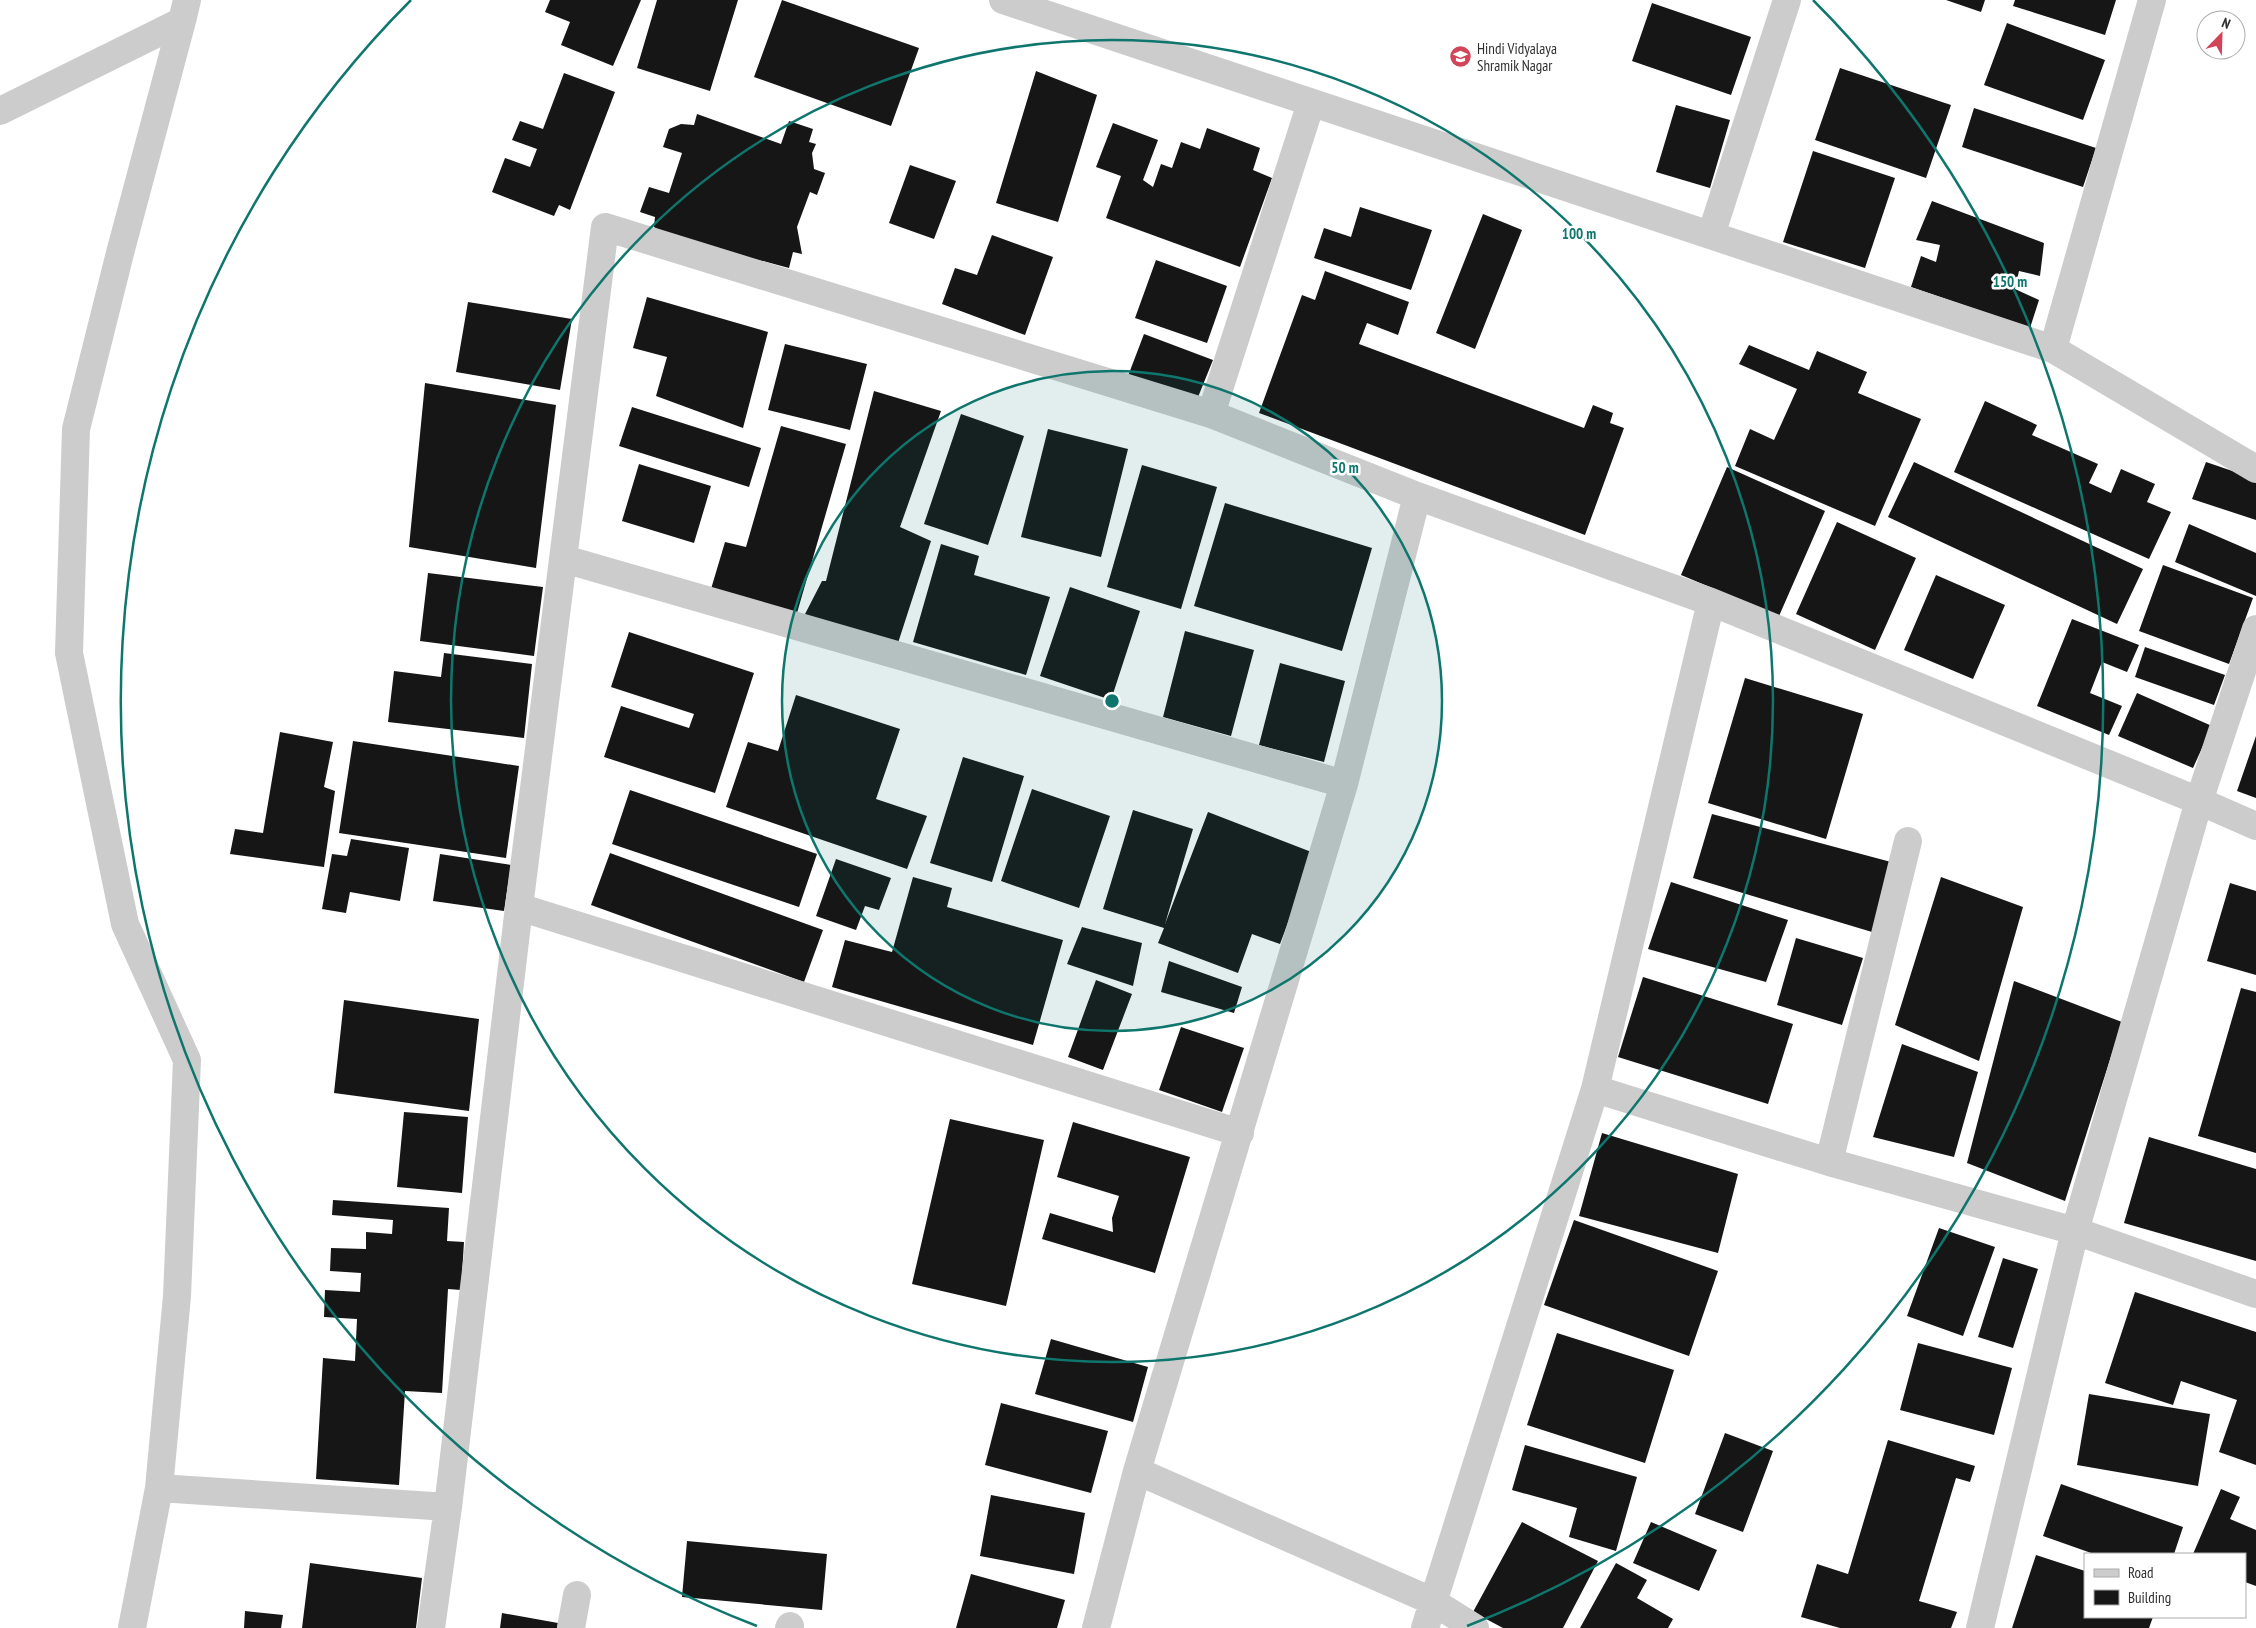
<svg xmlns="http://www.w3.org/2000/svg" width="2256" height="1628" font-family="'PT Sans Narrow',sans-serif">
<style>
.building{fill:#161616}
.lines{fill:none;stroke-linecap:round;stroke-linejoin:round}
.street{stroke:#ccc;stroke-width:28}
.ring{fill:none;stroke:#0f766e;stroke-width:2.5}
.labels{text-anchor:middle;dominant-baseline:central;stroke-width:5;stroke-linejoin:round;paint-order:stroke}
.poi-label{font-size:15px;fill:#2f2f2f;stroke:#fff;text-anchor:start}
.centre{fill:#0f766e;stroke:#fff;stroke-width:2.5}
.ring-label{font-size:15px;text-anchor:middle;font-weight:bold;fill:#0f766e;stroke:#fff;stroke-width:5;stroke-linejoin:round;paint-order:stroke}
</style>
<rect width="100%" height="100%" fill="#fff"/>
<path class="building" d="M 550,0 L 641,0 L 613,66 L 561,45 L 570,22 L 545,12 Z
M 657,0 L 738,0 L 710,91 L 637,68 Z
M 782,0 L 919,48 L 891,126 L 754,77 Z
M 1946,0 L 1985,0 L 1981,12 Z
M 2015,0 L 2116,0 L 2105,35 L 2013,6 Z
M 1652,3 L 1751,37 L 1731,95 L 1632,61 Z
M 2007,23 L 2105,60 L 2083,120 L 1984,85 Z
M 1840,68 L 1951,105 L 1926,178 L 1815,140 Z
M 1036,71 L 1097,95 L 1058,222 L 996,203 Z
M 564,73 L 615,92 L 570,210 L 559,205 L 554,216 L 492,192 L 505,158 L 530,167 L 537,149 L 512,140 L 520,121 L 543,129 Z
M 1676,105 L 1730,120 L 1710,188 L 1656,172 Z
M 1974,108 L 2096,148 L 2083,187 L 1962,147 Z
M 697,114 L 781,144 L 789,121 L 813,129 L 809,142 L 816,144 L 812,153 L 814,169 L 825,173 L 817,195 L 810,192 L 797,227 L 802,254 L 793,252 L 789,268 L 668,236 L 654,227 L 655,217 L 640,212 L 649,187 L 669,193 L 682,153 L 663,147 L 669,129 L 681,124 L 694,125 Z
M 1113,123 L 1158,140 L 1143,180 L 1153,187 L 1161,164 L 1172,168 L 1181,142 L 1200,149 L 1207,128 L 1260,148 L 1253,170 L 1272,178 L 1240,267 L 1106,218 L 1121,176 L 1096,167 Z
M 1813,151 L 1895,178 L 1865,268 L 1783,242 Z
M 910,165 L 956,181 L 934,239 L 889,223 Z
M 1932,201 L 2044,243 L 2040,276 L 2019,271 L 2015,289 L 2039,300 L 2030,328 L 1911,287 L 1921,256 L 1936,262 L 1940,245 L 1916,240 Z
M 1360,207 L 1432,230 L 1411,290 L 1314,258 L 1324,228 L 1351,237 Z
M 1483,214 L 1522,230 L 1475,349 L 1436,333 Z
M 992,235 L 1053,257 L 1025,335 L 942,304 L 955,268 L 977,275 Z
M 1156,260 L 1227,286 L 1207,343 L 1135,318 Z
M 1325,271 L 1409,302 L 1398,335 L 1367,323 L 1359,344 L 1584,428 L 1593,405 L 1613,413 L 1610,423 L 1624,428 L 1585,535 L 1259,413 L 1302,295 L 1315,300 Z
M 647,297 L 768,332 L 743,428 L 656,396 L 667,357 L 633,348 Z
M 468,302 L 572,319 L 560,390 L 456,372 Z
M 1144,334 L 1213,360 L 1196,402 L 1128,376 Z
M 785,344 L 867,364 L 850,430 L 768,410 Z
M 1749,345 L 1809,370 L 1817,351 L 1867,372 L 1858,393 L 1921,419 L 1875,526 L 1735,466 L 1750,429 L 1774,440 L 1797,389 L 1739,364 Z
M 425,383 L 556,405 L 536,568 L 409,547 Z
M 874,391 L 941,411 L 900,527 L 931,541 L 898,643 L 804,616 L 822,581 L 826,581 Z
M 1985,401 L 2037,425 L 2032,435 L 2098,464 L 2089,483 L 2111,493 L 2121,469 L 2155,484 L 2147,502 L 2171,512 L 2149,559 L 1954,472 Z
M 632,407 L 761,448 L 749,487 L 619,446 Z
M 961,414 L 1024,436 L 988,545 L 924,524 Z
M 781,426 L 846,444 L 797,613 L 711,589 L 725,542 L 746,547 Z
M 1048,429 L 1128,449 L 1101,557 L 1021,537 Z
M 1914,462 L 2143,569 L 2117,624 L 1888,517 Z
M 2206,462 L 2256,479 L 2256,520 L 2192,499 Z
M 639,464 L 711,486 L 694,543 L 622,521 Z
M 1142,465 L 1217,487 L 1181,609 L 1107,587 Z
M 1727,467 L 1825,511 L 1779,616 L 1681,575 Z
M 1225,503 L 1372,548 L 1342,651 L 1194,606 Z
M 1837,522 L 1916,558 L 1875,650 L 1796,614 Z
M 2189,524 L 2256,553 L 2256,596 L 2175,562 Z
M 941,544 L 979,556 L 974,575 L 1050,597 L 1026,675 L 913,642 Z
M 2163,565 L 2253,598 L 2229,664 L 2139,631 Z
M 428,573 L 543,587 L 534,656 L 420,641 Z
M 1936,575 L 2005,605 L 1973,679 L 1904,650 Z
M 1070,587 L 1140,611 L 1111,700 L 1040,676 Z
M 2072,619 L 2139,645 L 2127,672 L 2102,662 L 2090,693 L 2122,706 L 2109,735 L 2037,706 Z
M 1185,631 L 1254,650 L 1231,736 L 1163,717 Z
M 629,632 L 754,673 L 715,793 L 604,757 L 621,706 L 689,728 L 694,714 L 611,687 Z
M 2145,647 L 2225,675 L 2214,705 L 2135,677 Z
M 444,653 L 532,664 L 524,738 L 388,722 L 394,671 L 441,677 Z
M 1280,663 L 1345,681 L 1324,762 L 1259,745 Z
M 1745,678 L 1863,714 L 1826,839 L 1708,803 Z
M 2137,693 L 2212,726 L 2193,768 L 2118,736 Z
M 796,695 L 900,729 L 876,799 L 927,816 L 907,869 L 726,807 L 748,742 L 778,751 Z
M 280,732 L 333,742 L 324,787 L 335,791 L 324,867 L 230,854 L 235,829 L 263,833 Z
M 2256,736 L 2256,798 L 2237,791 Z
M 353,741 L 519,766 L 506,858 L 339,833 Z
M 963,757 L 1024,776 L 992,882 L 930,863 Z
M 1032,789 L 1110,816 L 1079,908 L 1001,881 Z
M 630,790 L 817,854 L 799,907 L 612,844 Z
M 1133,810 L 1193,829 L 1165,924 L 1208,812 L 1314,853 L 1280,944 L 1252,934 L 1238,973 L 1158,943 L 1164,928 L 1103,909 Z
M 1712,814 L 1891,862 L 1872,932 L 1693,878 Z
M 351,839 L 409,848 L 400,901 L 350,892 L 346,913 L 322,909 L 332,854 L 347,856 Z
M 610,853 L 823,930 L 804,982 L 591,905 Z
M 440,854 L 511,865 L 504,911 L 433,901 Z
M 836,859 L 891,878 L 879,910 L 865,906 L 856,930 L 816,916 Z
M 913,877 L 952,888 L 947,907 L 1063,940 L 1033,1045 L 832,987 L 845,940 L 892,952 Z
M 1941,877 L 2023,907 L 1979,1061 L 1895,1025 Z
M 1671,882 L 1788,920 L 1766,982 L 1648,949 Z
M 2230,883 L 2256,891 L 2256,975 L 2207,961 Z
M 1082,927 L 1142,943 L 1133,986 L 1067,964 Z
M 1796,938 L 1863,958 L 1842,1025 L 1777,1005 Z
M 1169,961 L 1242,987 L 1234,1013 L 1161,992 Z
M 1643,977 L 1793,1024 L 1768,1104 L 1618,1057 Z
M 1096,980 L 1132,994 L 1103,1070 L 1068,1057 Z
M 2014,981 L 2122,1022 L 2065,1201 L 1967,1163 Z
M 2241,988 L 2256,992 L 2256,1153 L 2198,1136 Z
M 344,1000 L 479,1019 L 469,1111 L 334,1093 Z
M 1181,1027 L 1244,1048 L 1222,1112 L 1159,1090 Z
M 1902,1044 L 1978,1072 L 1954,1157 L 1873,1137 Z
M 404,1112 L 468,1117 L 462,1193 L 397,1187 Z
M 950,1119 L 1044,1140 L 1006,1306 L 912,1284 Z
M 1073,1122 L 1190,1157 L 1155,1273 L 1042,1239 L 1050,1213 L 1113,1232 L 1112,1218 L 1119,1196 L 1057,1177 Z
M 1602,1133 L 1738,1174 L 1718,1253 L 1579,1216 Z
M 2149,1137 L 2256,1169 L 2256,1261 L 2124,1223 Z
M 333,1200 L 449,1208 L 447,1241 L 464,1242 L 461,1290 L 448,1289 L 442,1393 L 405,1391 L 399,1485 L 316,1479 L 323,1358 L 355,1361 L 357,1319 L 324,1317 L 325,1290 L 360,1292 L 361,1273 L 330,1271 L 331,1248 L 366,1249 L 366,1232 L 392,1234 L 393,1220 L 332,1215 Z
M 1574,1220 L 1718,1271 L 1689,1356 L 1544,1305 Z
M 1939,1228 L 1995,1247 L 1963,1336 L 1907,1316 Z
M 2003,1258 L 2038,1269 L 2013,1348 L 1978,1337 Z
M 2135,1292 L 2256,1332 L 2256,1465 L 2219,1452 L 2237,1400 L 2181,1381 L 2173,1405 L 2105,1383 Z
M 1557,1333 L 1674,1370 L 1645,1463 L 1527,1425 Z
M 1051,1339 L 1148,1367 L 1133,1422 L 1035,1394 Z
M 1918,1343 L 2012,1368 L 1994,1435 L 1900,1410 Z
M 2089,1394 L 2210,1414 L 2198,1486 L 2077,1465 Z
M 1001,1403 L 1108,1431 L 1091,1493 L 985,1465 Z
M 1725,1433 L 1773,1451 L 1743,1532 L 1695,1514 Z
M 1888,1440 L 1975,1466 L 1970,1482 L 1956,1478 L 1919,1601 L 1957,1612 L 1951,1628 L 1840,1628 L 1801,1617 L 1817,1564 L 1848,1574 Z
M 1525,1445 L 1637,1477 L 1616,1551 L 1569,1537 L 1577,1508 L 1512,1490 Z
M 2061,1484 L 2183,1527 L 2174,1554 L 2094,1554 L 2043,1536 Z
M 2221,1489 L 2240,1497 L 2230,1519 L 2256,1530 L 2256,1586 L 2245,1582 L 2245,1554 L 2193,1554 Z
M 991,1495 L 1085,1513 L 1074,1574 L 980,1556 Z
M 1522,1522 L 1598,1561 L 1563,1628 L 1503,1628 L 1473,1612 Z
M 1651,1522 L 1717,1550 L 1699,1591 L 1633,1563 Z
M 687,1541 L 827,1554 L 822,1610 L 682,1597 Z
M 2036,1555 L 2085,1571 L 2085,1617 L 2153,1617 L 2149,1628 L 2012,1628 Z
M 310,1563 L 422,1578 L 416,1628 L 302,1628 Z
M 1616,1563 L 1647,1580 L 1637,1598 L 1673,1619 L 1668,1628 L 1580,1628 Z
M 971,1574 L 1065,1600 L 1057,1628 L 956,1628 Z
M 245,1611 L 283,1615 L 281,1628 L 244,1628 Z
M 502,1613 L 558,1623 L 557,1628 L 500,1628 Z"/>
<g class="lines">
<path class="street" d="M 1003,0 L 2053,349 L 2152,0
M 0,111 L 182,21 L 187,0
M 1711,235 L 1787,0
M 2053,349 L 2256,469
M 1211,414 L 1311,103
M 564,559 L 1344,784
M 519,907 L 1240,1133
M 1595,1089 L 1829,1162 L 2075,1231 L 2256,1294
M 1829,1162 L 1908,841
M 1137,1471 L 1432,1601 L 1475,1628
M 159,1488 L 448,1507
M 132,1628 L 159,1488 L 177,1296 L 187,1060 L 125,924 L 69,653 L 76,429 L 120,253 L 182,21
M 431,1628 L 448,1507 L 519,907 L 605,227 L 1211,414 L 1417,496
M 571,1628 L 577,1595
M 789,1628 L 790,1626
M 1096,1628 L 1137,1471 L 1344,784 L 1417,496 L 1711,602
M 1425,1628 L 1595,1089 L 1711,602 L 2199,801 L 2256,629
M 1980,1628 L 2075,1231 L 2199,801 L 2256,826"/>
</g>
<circle cx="1112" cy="701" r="330" fill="#0f766e" fill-opacity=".12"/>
<g class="ring">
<circle cx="1112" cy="701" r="330"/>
<circle cx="1112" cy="701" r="661"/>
<path d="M757 1626A991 991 0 0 1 411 0M1813 0A991 991 0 0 1 1467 1626"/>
</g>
<defs>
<symbol id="school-disc" viewBox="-11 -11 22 22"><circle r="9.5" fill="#d24559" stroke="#fff"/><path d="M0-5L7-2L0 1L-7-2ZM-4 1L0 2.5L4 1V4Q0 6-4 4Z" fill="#fff"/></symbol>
</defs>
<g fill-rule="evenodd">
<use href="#school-disc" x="1448" y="44" width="25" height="25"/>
</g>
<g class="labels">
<g class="poi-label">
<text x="1477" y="48">Hindi Vidyalaya<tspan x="1477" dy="17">Shramik Nagar</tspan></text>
</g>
</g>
<circle cx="1112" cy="701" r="8" class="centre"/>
<g class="ring-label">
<text x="1579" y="239">100 m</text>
<text x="2010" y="287">150 m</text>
<text x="1345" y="473">50 m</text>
</g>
<rect x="2084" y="1553" width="162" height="65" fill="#ffffff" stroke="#acacac"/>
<rect x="2094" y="1569" width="25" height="8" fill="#cccccc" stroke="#acacac"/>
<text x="2128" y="1578" font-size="15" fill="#2f2f2f">Road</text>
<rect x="2094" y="1590" width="25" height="15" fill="#161616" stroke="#acacac"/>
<text x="2128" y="1603" font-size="15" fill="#2f2f2f">Building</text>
<g transform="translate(2221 35) rotate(23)"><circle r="24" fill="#ffffff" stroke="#acacac"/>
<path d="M0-4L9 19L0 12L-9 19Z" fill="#d24559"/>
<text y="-8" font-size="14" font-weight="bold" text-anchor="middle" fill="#2f2f2f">N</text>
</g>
</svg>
